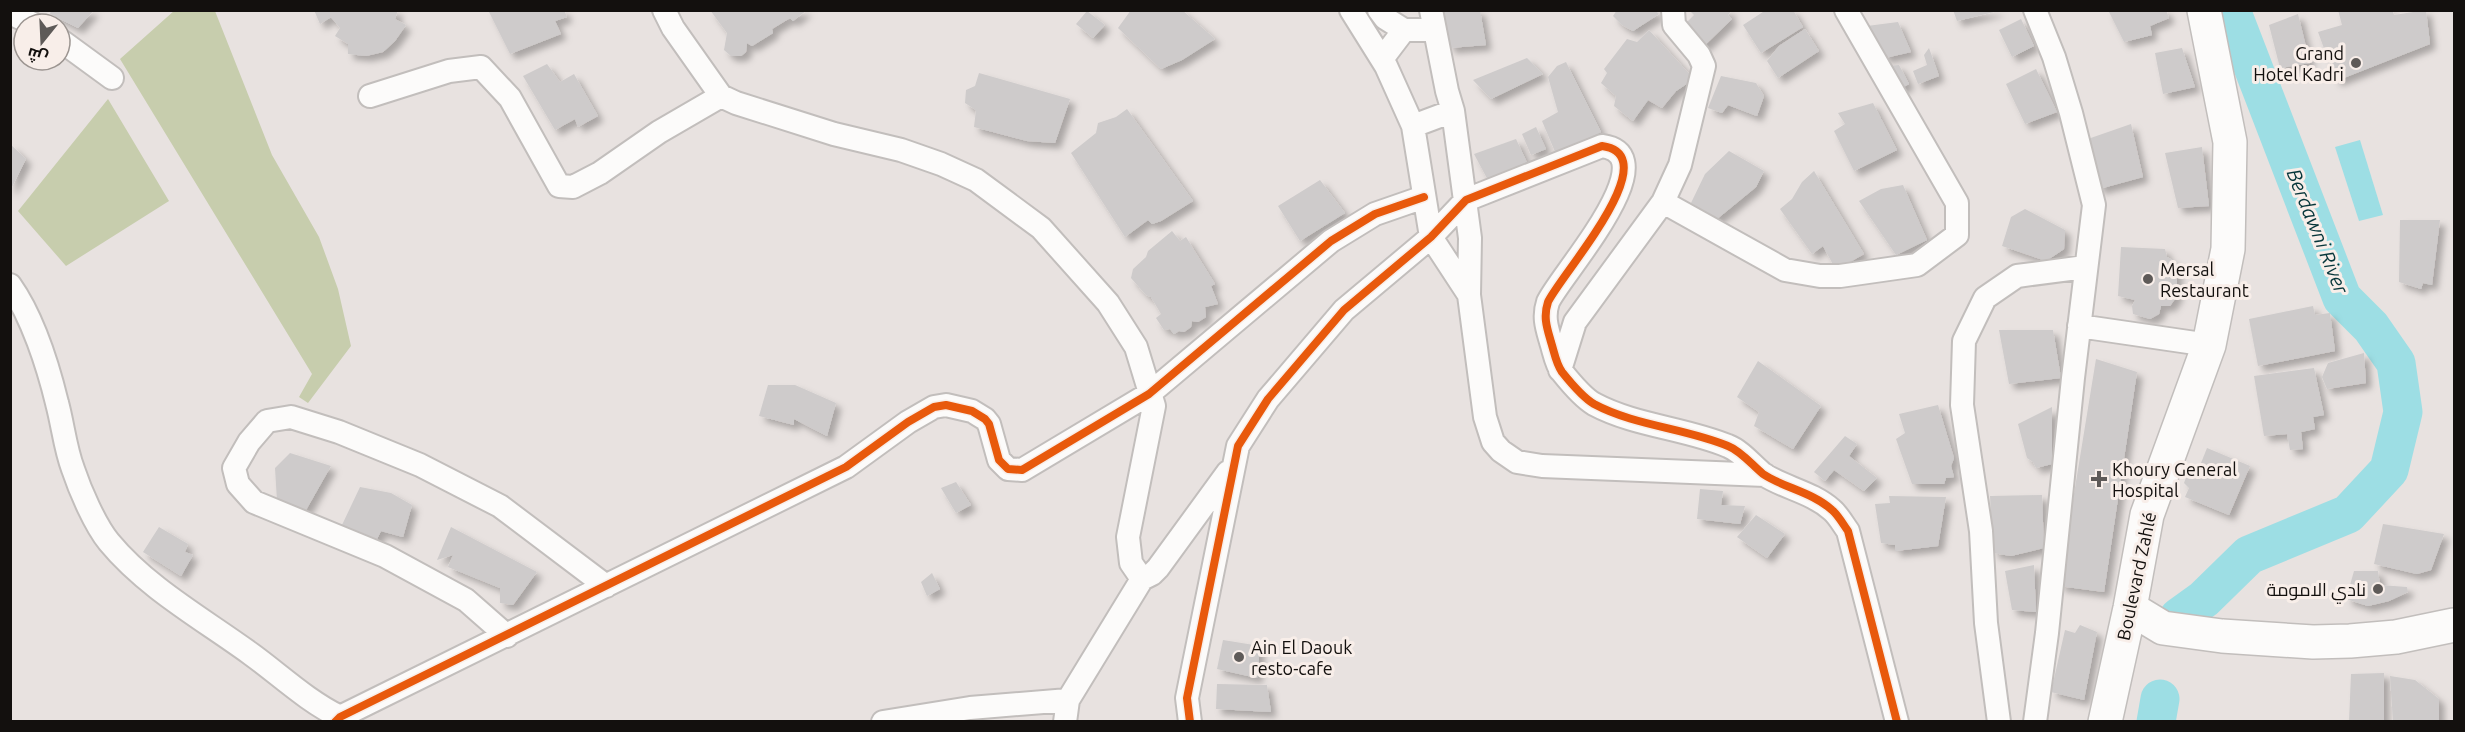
<svg xmlns="http://www.w3.org/2000/svg" width="2465" height="732" font-family="Ubuntu,Cairo,sans-serif">
<style>
.green{fill:#c7cdad}
.water{fill:#9ddee4}
.lines{fill:none;stroke-linecap:round;stroke-linejoin:round}
.river{stroke:#9ddee4;stroke-width:39}
.building{fill:#cecbcb;filter:url(#shadow)}
.minor-casing{stroke:#c2bebc;stroke-width:26}
.secondary-casing{stroke:#c2bebc;stroke-width:36}
.minor{stroke:#fcfbfa;stroke-width:22}
.secondary{stroke:#fcfbfa;stroke-width:33}
.cycleway-casing{stroke:#f8eee9;stroke-width:11}
.cycleway{stroke:#e8590c;stroke-width:8}
.poi-dot{fill:#5e5a58;stroke:#f8eee9;stroke-width:2}
.labels{text-anchor:middle;dominant-baseline:central;stroke-width:6;stroke-linejoin:round;paint-order:stroke}
.poi-label{font-size:18px;fill:#13100e;stroke:#f8eee9;text-anchor:start}
.street-label{font-size:18px;fill:#13100e;stroke:#f8eee9}
.water-label{font-size:20px;font-style:italic;fill:#06363a;stroke:#f8eee9}
</style>
<defs>
<filter id="shadow"><feDropShadow dx="5.5" dy="5.5" stdDeviation="3" flood-color="#0004"/></filter>
</defs>
<rect width="100%" height="100%" fill="#e8e2e0"/>
<path class="green" d="M 175,10 L 215,11 L 272,155 L 319,237 L 338,289 L 351,346 L 308,403 L 299,397 L 312,374 L 120,59 Z
M 108,99 L 169,201 L 66,266 L 18,211 Z"/>
<path class="water" d="M 2360,140 L 2383,215 L 2359,221 L 2335,147 Z"/>
<g class="lines">
<path class="river" d="M 2179,617 L 2204,599 L 2249,555 L 2348,514 L 2389,470 L 2403,412 L 2396,363 L 2371,327 L 2342,298 L 2231,10
M 2156,722 L 2160,699"/>
</g>
<path class="building" d="M 51,10 L 94,10 L 78,28 L 50,14 Z
M 314,10 L 398,10 L 395,19 L 406,25 L 395,41 L 383,52 L 366,56 L 348,54 L 348,44 L 335,36 L 340,28 L 331,17 L 320,24 Z
M 488,10 L 564,10 L 567,17 L 555,21 L 561,34 L 510,54 Z
M 710,10 L 807,10 L 793,21 L 790,18 L 772,29 L 773,33 L 752,46 L 747,43 L 746,52 L 741,56 L 731,56 L 724,50 L 727,33 Z
M 1131,10 L 1182,10 L 1215,39 L 1182,60 L 1161,69 L 1118,28 Z
M 1439,10 L 1480,10 L 1486,45 L 1450,48 Z
M 1617,10 L 1655,10 L 1659,14 L 1633,31 L 1622,25 L 1613,16 Z
M 1689,10 L 1732,10 L 1728,15 L 1732,19 L 1703,47 L 1683,26 L 1694,15 Z
M 1766,10 L 1793,10 L 1803,27 L 1761,53 L 1743,25 Z
M 1953,10 L 1998,10 L 1998,11 L 1957,21 Z
M 2108,10 L 2166,10 L 2169,18 L 2150,26 L 2152,35 L 2124,42 Z
M 2338,10 L 2392,10 L 2394,15 L 2426,10 L 2430,44 L 2336,81 L 2318,32 L 2342,25 Z
M 1087,11 L 1105,25 L 1093,38 L 1076,24 Z
M 2298,14 L 2310,63 L 2280,68 L 2269,25 Z
M 2021,19 L 2034,46 L 2012,57 L 1999,30 Z
M 1898,22 L 1911,52 L 1885,58 L 1867,26 Z
M 1805,29 L 1819,51 L 1778,78 L 1767,61 L 1779,46 Z
M 1649,30 L 1694,79 L 1676,91 L 1662,108 L 1648,100 L 1633,121 L 1614,106 L 1616,96 L 1601,83 L 1607,73 L 1604,69 L 1627,39 L 1637,42 Z
M 1929,48 L 1939,76 L 1918,84 L 1913,71 L 1927,65 L 1924,55 Z
M 2182,48 L 2195,87 L 2163,94 L 2155,53 Z
M 1527,58 L 1543,74 L 1491,99 L 1473,80 Z
M 1566,62 L 1601,132 L 1556,154 L 1542,121 L 1558,112 L 1548,77 L 1557,66 Z
M 547,64 L 560,82 L 574,74 L 598,116 L 578,127 L 575,119 L 555,130 L 523,76 Z
M 1899,65 L 1909,84 L 1898,90 L 1885,66 Z
M 2036,69 L 2057,112 L 2025,124 L 2006,84 Z
M 979,73 L 1070,99 L 1055,143 L 1027,141 L 974,127 L 976,110 L 965,103 L 966,90 L 975,86 Z
M 1721,76 L 1756,83 L 1764,96 L 1757,116 L 1728,105 L 1722,113 L 1708,108 Z
M 1873,103 L 1897,150 L 1854,171 L 1834,131 L 1845,124 L 1838,113 Z
M 1127,109 L 1193,201 L 1161,221 L 1152,224 L 1148,220 L 1125,237 L 1071,153 L 1096,133 L 1098,123 L 1116,117 Z
M 2131,124 L 2143,177 L 2099,189 L 2085,140 Z
M 1536,127 L 1546,149 L 1531,155 L 1522,134 Z
M 1516,139 L 1529,167 L 1489,182 L 1474,154 Z
M 10,144 L 26,159 L 10,191 Z
M 2202,147 L 2209,206 L 2178,208 L 2165,153 Z
M 1729,151 L 1764,171 L 1756,187 L 1717,219 L 1691,203 L 1705,174 Z
M 1814,171 L 1864,254 L 1836,270 L 1823,246 L 1812,254 L 1780,209 L 1792,199 L 1802,182 Z
M 1320,180 L 1345,213 L 1300,241 L 1278,206 Z
M 1903,185 L 1927,240 L 1896,255 L 1859,201 L 1881,189 Z
M 2025,209 L 2065,230 L 2064,249 L 2046,261 L 2002,246 L 2011,217 Z
M 2400,220 L 2440,220 L 2432,285 L 2423,283 L 2421,289 L 2399,282 Z
M 1172,231 L 1180,241 L 1186,237 L 1215,284 L 1211,286 L 1218,304 L 1205,307 L 1206,317 L 1198,322 L 1192,321 L 1191,327 L 1184,332 L 1179,331 L 1174,334 L 1170,329 L 1164,330 L 1156,318 L 1161,314 L 1151,297 L 1146,295 L 1131,278 L 1133,269 L 1146,257 L 1148,251 Z
M 2121,247 L 2165,249 L 2167,257 L 2177,263 L 2177,296 L 2170,306 L 2161,306 L 2159,314 L 2150,319 L 2133,314 L 2132,306 L 2135,300 L 2118,296 Z
M 2313,306 L 2315,315 L 2330,313 L 2335,351 L 2258,366 L 2249,319 Z
M 1999,330 L 2053,330 L 2061,378 L 2009,384 Z
M 2364,353 L 2366,383 L 2327,389 L 2322,377 L 2328,363 Z
M 2096,359 L 2137,372 L 2104,592 L 2059,586 Z
M 1758,361 L 1821,406 L 1793,449 L 1754,426 L 1759,412 L 1737,397 Z
M 2314,368 L 2324,415 L 2313,417 L 2315,429 L 2301,432 L 2303,449 L 2290,450 L 2287,434 L 2264,436 L 2254,376 Z
M 768,385 L 795,385 L 836,403 L 827,436 L 794,419 L 794,425 L 759,416 Z
M 1938,405 L 1954,458 L 1951,466 L 1954,477 L 1946,478 L 1944,484 L 1912,484 L 1896,439 L 1905,433 L 1899,414 Z
M 2052,407 L 2052,464 L 2036,468 L 2033,462 L 2027,458 L 2018,424 Z
M 1845,436 L 1857,444 L 1849,456 L 1877,478 L 1864,491 L 1834,470 L 1825,481 L 1814,472 Z
M 2207,448 L 2250,466 L 2229,515 L 2185,497 L 2189,488 L 2184,483 L 2190,467 L 2199,468 Z
M 290,453 L 331,466 L 306,510 L 277,501 L 275,468 Z
M 956,482 L 971,505 L 956,513 L 941,488 Z
M 360,487 L 391,493 L 412,505 L 403,537 L 381,531 L 376,541 L 342,525 Z
M 1700,489 L 1723,491 L 1721,505 L 1745,506 L 1740,524 L 1697,519 Z
M 2042,495 L 2044,548 L 2011,556 L 1993,553 L 1990,496 Z
M 1889,496 L 1946,497 L 1938,546 L 1895,551 L 1895,545 L 1881,543 L 1875,504 L 1890,503 Z
M 1756,515 L 1785,534 L 1767,558 L 1737,537 Z
M 2383,524 L 2444,534 L 2431,570 L 2417,574 L 2374,564 Z
M 159,527 L 188,544 L 185,552 L 193,555 L 181,576 L 143,552 Z
M 451,527 L 537,572 L 513,605 L 500,603 L 500,588 L 448,567 L 453,555 L 437,560 Z
M 2034,565 L 2036,612 L 2012,610 L 2005,571 Z
M 2354,571 L 2378,571 L 2380,585 L 2407,587 L 2408,592 L 2389,601 L 2368,606 L 2346,599 Z
M 932,573 L 940,589 L 927,596 L 921,582 Z
M 2080,625 L 2097,632 L 2084,700 L 2051,692 L 2065,630 L 2075,633 Z
M 1223,640 L 1260,646 L 1257,678 L 1217,669 Z
M 2384,673 L 2384,722 L 2349,722 L 2351,674 Z
M 2390,676 L 2415,680 L 2439,699 L 2439,722 L 2393,722 Z
M 1217,684 L 1267,685 L 1271,712 L 1216,709 Z"/>
<g class="lines">
<defs>
<path id="minor" d="M 664,10 L 673,28 L 721,96 L 736,103 L 834,134 L 901,150 L 941,164 L 976,180 L 1041,228 L 1108,303 L 1136,347 L 1154,406 L 1128,537 L 1131,563 L 1142,579
M 1351,10 L 1386,66 L 1413,126 L 1431,237 L 1469,295
M 1379,10 L 1385,18 L 1404,30
M 1431,10 L 1447,91 L 1453,111 L 1470,238 L 1469,295 L 1485,417 L 1493,442 L 1501,451 L 1517,462 L 1542,466 L 1765,475
M 10,13 L 33,24
M 60,40 L 112,78
M 1382,59 L 1404,30 L 1434,30
M 370,96 L 449,71 L 481,67 L 510,98 L 559,186 L 573,187 L 600,173 L 659,132 L 721,96
M 1413,126 L 1453,111
M 1663,202 L 1785,270 L 1820,276 L 1840,276 L 1917,265 L 1957,235 L 1957,203 L 1846,10
M 10,285 C 32,316 48,366 57,403 C 63,425 65,448 73,469 C 80,490 95,525 109,542 C 147,588 203,619 251,654 C 280,675 307,701 340,717
M 2079,326 L 2209,345
M 1560,370 L 1575,322 L 1663,202 L 1680,165 L 1704,66 L 1699,55 L 1674,25 L 1673,10
M 507,636 L 466,600 L 385,556 L 254,502 L 238,484 L 234,468 L 249,442 L 267,421 L 291,417 L 339,432 L 420,465 L 500,506 L 606,586
M 335,722 L 340,717 L 846,467 L 908,422 L 934,407 L 946,405 L 972,411 L 985,419 L 989,424 L 999,460 L 1008,469 L 1022,470 L 1149,394 L 1331,241 L 1375,214 L 1424,197
M 883,722 L 970,708 L 1068,700
M 1065,722 L 1068,700 L 1142,579 L 1152,574 L 1158,568 L 1228,472
M 1190,722 L 1187,698 L 1238,446 L 1268,399 L 1344,310 L 1431,237 L 1466,200 L 1602,146 C 1670,155 1558,278 1548,302 C 1543,317 1547,328 1551,342 C 1554,351 1556,364 1562,372 C 1570,382 1582,397 1594,404 C 1635,426 1685,428 1728,446 C 1741,451 1752,465 1763,474 C 1784,488 1812,492 1832,510 C 1838,515 1843,524 1848,531 L 1897,722
M 1999,722 L 1986,623 L 1981,531 L 1962,405 L 1964,341 L 1985,298 L 2017,276 L 2085,267
M 2035,722 L 2047,633 L 2073,378 L 2094,205 L 2071,113 L 2054,57 L 2035,10"/>
<path id="secondary" d="M 2130,608 L 2163,628 L 2222,636 L 2313,642 L 2350,641 L 2396,637 L 2454,625
M 2105,722 L 2130,608 L 2147,515 L 2209,345 L 2228,249 L 2230,142 L 2204,10"/>
</defs>
<use href="#minor" class="minor-casing"/>
<use href="#secondary" class="secondary-casing"/>
<use href="#minor" class="minor"/>
<use href="#secondary" class="secondary"/>
<defs>
<path id="cycleway" d="M 335,722 L 340,717 L 846,467 L 908,422 L 934,407 L 946,405 L 972,411 L 985,419 L 989,424 L 999,460 L 1008,469 L 1022,470 L 1149,394 L 1331,241 L 1375,214 L 1424,197
M 1190,722 L 1187,698 L 1238,446 L 1268,399 L 1344,310 L 1431,237 L 1466,200 L 1602,146 C 1670,155 1558,278 1548,302 C 1543,317 1547,328 1551,342 C 1554,351 1556,364 1562,372 C 1570,382 1582,397 1594,404 C 1635,426 1685,428 1728,446 C 1741,451 1752,465 1763,474 C 1784,488 1812,492 1832,510 C 1838,515 1843,524 1848,531 L 1897,722"/>
</defs>
<use href="#cycleway" class="cycleway-casing"/>
<use href="#cycleway" class="cycleway"/>
</g>
<g class="poi-dot">
<circle cx="2356" cy="63" r="6"/>
<circle cx="2148" cy="279" r="6"/>
<path d="M2096 470h6v6h6v6h-6v6h-6v-6h-6v-6h6z"/>
<circle cx="2378" cy="589" r="6"/>
<circle cx="1239" cy="657" r="6"/>
</g>
<g class="labels">
<g class="poi-label">
<text x="2344" y="53" text-anchor="end">Grand<tspan x="2344" dy="21">Hotel Kadri</tspan></text>
<text x="2160" y="269">Mersal<tspan x="2160" dy="21">Restaurant</tspan></text>
<text x="2112" y="469">Khoury General<tspan x="2112" dy="21">Hospital</tspan></text>
<text x="2366" y="589" text-anchor="end">نادي الامومة</text>
<text x="1251" y="647">Ain El Daouk<tspan x="1251" dy="21">resto-cafe</tspan></text>
</g>
<g class="street-label">
<text transform="translate(2136 576) rotate(-78)">Boulevard Zahlé</text>
</g>
<g class="water-label">
<text transform="translate(2318 231) rotate(68)">Berdawni River</text>
</g>
</g>
<rect width="2465" height="732" fill="none" stroke="#13100e" stroke-width="24"/>
<g transform="translate(42 42) rotate(198)"><circle r="28" fill="#f8eee9" stroke="#9c9591" stroke-width="1.5"/>
<path d="M0-4.5L10 22L0 15L-10 22Z" fill="#5e5a58"/>
<text y="-9" font-size="16" font-weight="bold" text-anchor="middle" fill="#13100e">ش</text>
</g>
</svg>
